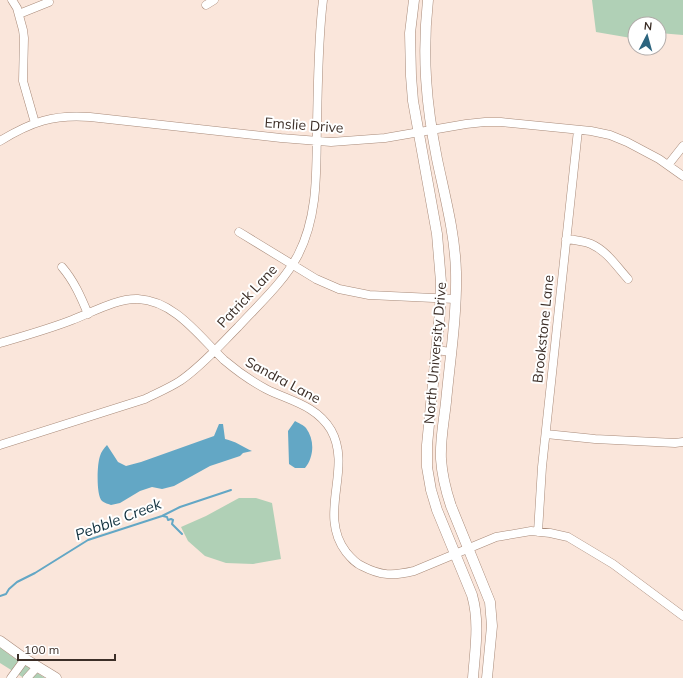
<svg xmlns="http://www.w3.org/2000/svg" width="683" height="678" font-family="Mulish,sans-serif">
<style>
.green{fill:#b0d0b6}
.water{fill:#63a7c5}
.lines{fill:none;stroke-linecap:round;stroke-linejoin:round}
.stream{stroke:#63a7c5;stroke-width:2}
.minor-casing{stroke:#a88a79;stroke-width:9}
.tertiary-casing{stroke:#a88a79;stroke-width:11}
.minor{stroke:#fff;stroke-width:8}
.tertiary{stroke:#fff;stroke-width:10}
.labels{text-anchor:middle;dominant-baseline:central;stroke-width:4;stroke-linejoin:round;paint-order:stroke}
.street-label{font-size:14px;fill:#3b2e27;stroke:#fff}
.water-label{font-size:15px;font-style:italic;fill:#0f2f3d;stroke:#fff}
</style>
<rect width="100%" height="100%" fill="#fae6db"/>
<path class="green" d="M 592,0 L 683,0 L 683,35 L 659,33 L 659,24 L 635,24 L 635,37 L 631,38 L 596,32 Z
M 239,498 L 256,498 L 272,503 L 281,559 L 253,564 L 226,563 L 205,556 L 188,541 L 181,527 L 206,516 Z
M 0,647 L 10,655 L 45,678 L 24,678 L 0,663 Z"/>
<path class="water" d="M 295,421 C 298,423 304,425 306,428 C 315,440 314,457 305,468 L 295,468 L 289,464 L 288,431 Z
M 219,424 L 223,424 L 225,439 C 235,441 243,447 252,451 L 243,453 L 240,456 L 210,466 L 174,486 L 162,489 L 152,487 L 140,491 L 120,503 L 111,505 C 109,504 104,503 102,501 C 96,495 97,464 100,456 C 101,452 104,448 107,445 L 118,462 L 126,466 L 141,462 L 214,436 Z"/>
<g class="lines">
<path class="stream" d="M 163,516 L 167,517 L 168,520 L 171,519 L 173,520 L 172,524 L 182,534
M 0,596 L 6,594 L 9,589 L 17,582 L 35,573 L 88,540 L 162,516 L 180,507 L 231,490"/>
<defs>
<path id="minor" d="M 12,0 L 17,8 L 23,30 L 24,38 L 23,81 L 35,123
M 206,5 L 214,0
M 19,14 L 49,2
M 0,141 C 31,122 54,114 90,117 L 281,138 L 331,142 L 385,138 L 466,124 L 485,122 L 501,122 L 591,131 L 610,135 L 627,142 L 659,159 L 683,176
M 668,165 L 683,146
M 239,232 L 316,279 L 339,289 L 369,295 L 455,299
M 566,239 C 575,240 584,241 591,244 C 607,251 617,267 628,279
M 62,267 C 74,281 81,297 88,314
M 0,343 C 24,336 49,329 72,320 C 91,313 117,298 138,299 C 175,301 199,336 224,360 C 237,371 251,381 266,389 C 290,401 316,405 331,430 C 353,469 317,514 346,552 C 351,558 355,563 362,566 C 381,576 393,576 414,571 L 496,537 L 531,531 L 550,533 L 568,537 L 613,564 L 683,616
M 436,350 L 451,352
M 546,434 L 595,439 L 675,443 L 683,442
M 0,445 L 145,399 C 157,393 169,388 180,381 C 202,366 220,345 238,327 C 259,304 283,283 298,255 C 319,214 316,169 317,124 C 318,83 318,41 323,0
M 538,532 L 542,467 L 578,130
M 11,678 L 25,659
M 27,678 L 37,667"/>
<path id="tertiary" d="M 414,0 L 410,33 L 411,76 L 413,101 L 437,234 L 441,282 L 440,312 L 427,445 L 427,467 L 431,490 L 437,510 L 472,595 C 480,623 475,650 473,678
M 428,0 C 422,55 426,104 437,159 C 445,197 455,234 456,272 C 457,315 450,359 446,402 C 444,421 440,440 441,459 C 442,475 446,491 451,506 L 490,602 L 492,626 L 487,678
M 0,641 L 25,659 L 56,678"/>
</defs>
<use href="#minor" class="minor-casing"/>
<use href="#tertiary" class="tertiary-casing"/>
<use href="#minor" class="minor"/>
<use href="#tertiary" class="tertiary"/>
</g>
<g class="labels">
<g class="street-label">
<text transform="translate(304 125) rotate(4)">Emslie Drive</text>
<text transform="translate(247 296) rotate(-47)">Patrick Lane</text>
<text transform="translate(543 329) rotate(-84)">Brookstone Lane</text>
<text transform="translate(435 353) rotate(-85)">North University Drive</text>
<text transform="translate(283 380) rotate(28)">Sandra Lane</text>
</g>
<g class="water-label">
<text transform="translate(118 519) rotate(-21)">Pebble Creek</text>
</g>
</g>
<g transform="translate(647 36) rotate(6)"><circle r="19" fill="#ffffff" stroke="#b1aba9"/>
<path d="M0-3L7 15L0 10L-7 15Z" fill="#2c647e"/>
<text y="-6" font-size="11" font-weight="bold" text-anchor="middle" fill="#3b2e27">N</text>
</g>
<path d="M18 654v6h97v-6" fill="none" stroke="#3b2e27" stroke-width="2"/>
<text x="24" y="654" font-size="12" fill="#3b2e27" stroke="#ffffff" stroke-width="3" paint-order="stroke">100 m</text>
</svg>
